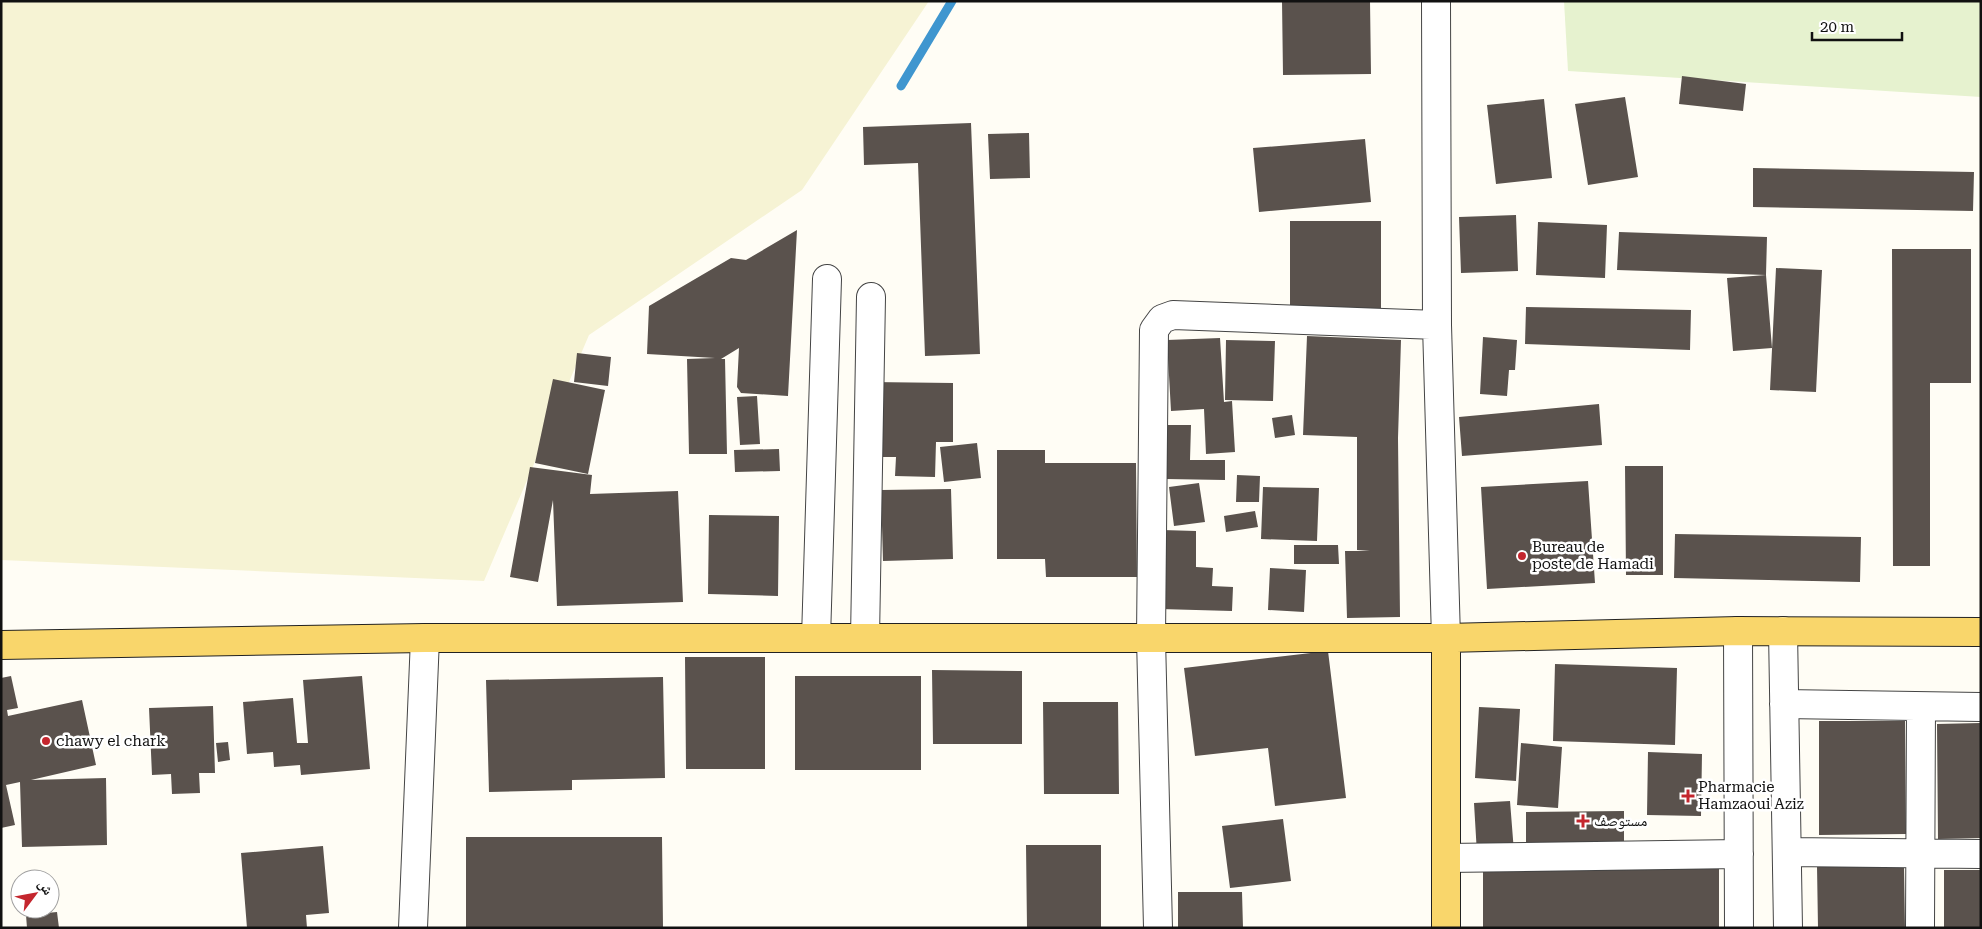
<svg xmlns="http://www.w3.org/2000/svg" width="1982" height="929" font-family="'Roboto Serif','Noto Naskh Arabic',serif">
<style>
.farmland{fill:#f6f3d4}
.pitch{fill:#e6f2cf}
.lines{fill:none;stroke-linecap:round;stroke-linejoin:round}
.stream{stroke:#3f96cf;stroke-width:9}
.building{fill:#5a524d}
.minor-casing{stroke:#444;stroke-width:30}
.major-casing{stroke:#222;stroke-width:30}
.minor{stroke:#fff;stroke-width:28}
.major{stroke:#f9d66b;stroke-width:28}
.poi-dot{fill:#c4262e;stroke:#fff;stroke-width:2}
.labels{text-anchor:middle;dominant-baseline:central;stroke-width:5;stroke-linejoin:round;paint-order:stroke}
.poi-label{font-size:15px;fill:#111;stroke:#fff;text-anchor:start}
</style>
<rect width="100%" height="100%" fill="#fffdf5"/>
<path class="farmland" d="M 1,1 L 929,1 L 802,190 L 589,335 L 484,581 L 1,560 Z"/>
<path class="pitch" d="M 1564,1 L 1981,1 L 1981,97 L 1568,71 Z"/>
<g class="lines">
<path class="stream" d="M 901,86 L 952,1"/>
</g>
<path class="building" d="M 1282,1 L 1370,1 L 1371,74 L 1283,75 Z
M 1682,76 L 1746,84 L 1743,111 L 1679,104 Z
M 1625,97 L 1638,177 L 1588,185 L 1575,104 Z
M 1544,99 L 1552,178 L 1496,184 L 1487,105 Z
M 971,123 L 980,354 L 925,356 L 918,163 L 864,165 L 863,127 Z
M 1029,133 L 1030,178 L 990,179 L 988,134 Z
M 1365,139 L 1371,202 L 1259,212 L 1253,148 Z
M 1753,168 L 1974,172 L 1973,211 L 1753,207 Z
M 1516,215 L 1518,271 L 1461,273 L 1459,217 Z
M 1290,221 L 1381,221 L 1381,312 L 1290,312 Z
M 1538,222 L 1607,225 L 1605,278 L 1536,275 Z
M 797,230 L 788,396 L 741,393 L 737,387 L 739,348 L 721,359 L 725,359 L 727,454 L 689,454 L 687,359 L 715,358 L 647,354 L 649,306 L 731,258 L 746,260 Z
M 1619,232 L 1767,237 L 1766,275 L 1617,270 Z
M 1892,249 L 1971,249 L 1971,383 L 1930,383 L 1930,566 L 1893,566 Z
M 1776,268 L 1822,270 L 1816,392 L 1770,390 Z
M 1766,275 L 1772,348 L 1733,351 L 1727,278 Z
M 1526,307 L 1691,310 L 1690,350 L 1525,344 Z
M 1307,336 L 1401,340 L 1398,438 L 1400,617 L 1347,618 L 1345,551 L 1370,551 L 1357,550 L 1357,437 L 1303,435 Z
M 1483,337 L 1517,340 L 1515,370 L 1509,370 L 1507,396 L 1480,394 Z
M 1220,338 L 1224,402 L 1232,401 L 1235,452 L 1206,454 L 1204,409 L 1171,411 L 1167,340 Z
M 1226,340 L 1275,341 L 1273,401 L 1225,400 Z
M 577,353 L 611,357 L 608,386 L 574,382 Z
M 553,379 L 605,390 L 588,474 L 535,463 Z
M 871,382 L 953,383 L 953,442 L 936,442 L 935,477 L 895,476 L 896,457 L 870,457 Z
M 757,396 L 760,444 L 740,445 L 737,397 Z
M 1599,404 L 1602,445 L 1462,456 L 1459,417 Z
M 1292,415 L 1295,435 L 1275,438 L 1272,418 Z
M 1167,425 L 1191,425 L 1190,460 L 1225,460 L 1225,480 L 1166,479 Z
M 977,443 L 981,478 L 944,482 L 940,447 Z
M 779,449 L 780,471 L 735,472 L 734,450 Z
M 997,450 L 1045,450 L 1045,463 L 1136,463 L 1137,577 L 1046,577 L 1045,559 L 997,559 Z
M 1625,466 L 1663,466 L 1663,575 L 1626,575 Z
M 530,467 L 592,475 L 590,494 L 678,491 L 683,602 L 557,606 L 553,500 L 538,582 L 510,577 Z
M 1237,475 L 1260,476 L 1259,502 L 1236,502 Z
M 1588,481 L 1595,583 L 1487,589 L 1481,487 Z
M 1199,483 L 1205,522 L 1174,526 L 1169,487 Z
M 1263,487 L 1319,488 L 1317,541 L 1261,539 Z
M 951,489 L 953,559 L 883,561 L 881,490 Z
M 1255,511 L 1258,527 L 1226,532 L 1224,516 Z
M 709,515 L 779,516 L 778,596 L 708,594 Z
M 1162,530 L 1196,531 L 1196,567 L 1213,568 L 1212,586 L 1233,587 L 1232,611 L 1160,609 Z
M 1675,534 L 1861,537 L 1860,582 L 1674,578 Z
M 1294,545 L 1338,545 L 1339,564 L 1294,564 Z
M 1270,568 L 1306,570 L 1304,612 L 1268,610 Z
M 1328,651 L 1346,798 L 1275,806 L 1268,748 L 1195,756 L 1184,668 Z
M 685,657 L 765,657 L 765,769 L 686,769 Z
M 1555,664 L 1677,668 L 1675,745 L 1553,741 Z
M 932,670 L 1022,671 L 1022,744 L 933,744 Z
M 11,676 L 18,708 L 7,710 L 8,716 L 82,700 L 96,765 L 31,780 L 106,778 L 107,845 L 22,847 L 20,782 L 6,785 L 15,825 L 1,828 L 1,678 Z
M 362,676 L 370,769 L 301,775 L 300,765 L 274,767 L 273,752 L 247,754 L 243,702 L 293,698 L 297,743 L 308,743 L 303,680 Z
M 795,676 L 921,676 L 921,770 L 795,770 Z
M 663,677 L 665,778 L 572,780 L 572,790 L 489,792 L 486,680 Z
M 1043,702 L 1118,702 L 1119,794 L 1044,794 Z
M 213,706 L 215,773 L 199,773 L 200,793 L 172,794 L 171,774 L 152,775 L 149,708 Z
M 1479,707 L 1520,709 L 1516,781 L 1475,778 Z
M 1819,721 L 1905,721 L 1906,834 L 1819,835 Z
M 1981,723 L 1981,838 L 1938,839 L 1937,724 Z
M 228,742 L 230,760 L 218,762 L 216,743 Z
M 1521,743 L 1562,747 L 1558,808 L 1517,805 Z
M 1648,752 L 1702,754 L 1701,816 L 1647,815 Z
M 1510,801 L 1514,852 L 1477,854 L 1474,803 Z
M 1624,811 L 1624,852 L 1526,853 L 1526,812 Z
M 1283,819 L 1291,881 L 1230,888 L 1222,826 Z
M 466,837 L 662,837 L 663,928 L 466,928 Z
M 1026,845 L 1101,845 L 1101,928 L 1027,928 Z
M 323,846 L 329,913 L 306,915 L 307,928 L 247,928 L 241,853 Z
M 1483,865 L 1719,869 L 1719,928 L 1483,928 Z
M 1817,866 L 1904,866 L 1905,928 L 1818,928 Z
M 1944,870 L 1981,870 L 1981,928 L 1944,928 Z
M 1178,892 L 1242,892 L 1243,928 L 1178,928 Z
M 57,912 L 59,928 L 27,928 L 26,915 Z"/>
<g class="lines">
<defs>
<path id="minor" d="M 1436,1 L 1437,325 L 1446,638
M 1738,631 L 1739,928
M 1783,631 L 1788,928
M 816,638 L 827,279
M 865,638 L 871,297
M 1784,704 L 1981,707
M 1788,852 L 1981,854
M 1446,858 L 1739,854
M 413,928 L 425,638
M 1158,928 L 1151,638 L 1154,330 L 1162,319 L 1173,315 L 1437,325
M 1920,928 L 1921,707"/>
<path id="major" d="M 1446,638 L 1446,928
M 1,645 L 425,638 L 1446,638 L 1738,631 L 1981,632"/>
</defs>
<use href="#minor" class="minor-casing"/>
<use href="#major" class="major-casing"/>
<use href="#minor" class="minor"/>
<use href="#major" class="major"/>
</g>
<g class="poi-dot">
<circle cx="1522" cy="556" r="5"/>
<circle cx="46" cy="741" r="5"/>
<path d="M1685.5 788.5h5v5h5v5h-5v5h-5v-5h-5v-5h5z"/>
<path d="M1580.5 813.5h5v5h5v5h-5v5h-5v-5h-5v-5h5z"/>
</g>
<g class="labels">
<g class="poi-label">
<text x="1532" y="547">Bureau de<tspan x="1532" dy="17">poste de Hamadi</tspan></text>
<text x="56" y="741">chawy el chark</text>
<text x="1698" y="787">Pharmacie<tspan x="1698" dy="17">Hamzaoui Aziz</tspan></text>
<text x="1594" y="821">مستوصف</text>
</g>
</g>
<rect width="1982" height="929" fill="none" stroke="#111111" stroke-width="5"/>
<g transform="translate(35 894) rotate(58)"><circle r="24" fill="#ffffff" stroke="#a0a0a0"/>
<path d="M0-4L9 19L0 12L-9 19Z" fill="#c4262e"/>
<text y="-8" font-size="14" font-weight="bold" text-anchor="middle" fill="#111111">ش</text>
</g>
<path d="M1812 32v8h90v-8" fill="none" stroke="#111111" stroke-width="2.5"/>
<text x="1820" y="32" font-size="15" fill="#111111" stroke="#ffffff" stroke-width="4" paint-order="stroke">20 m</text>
</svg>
